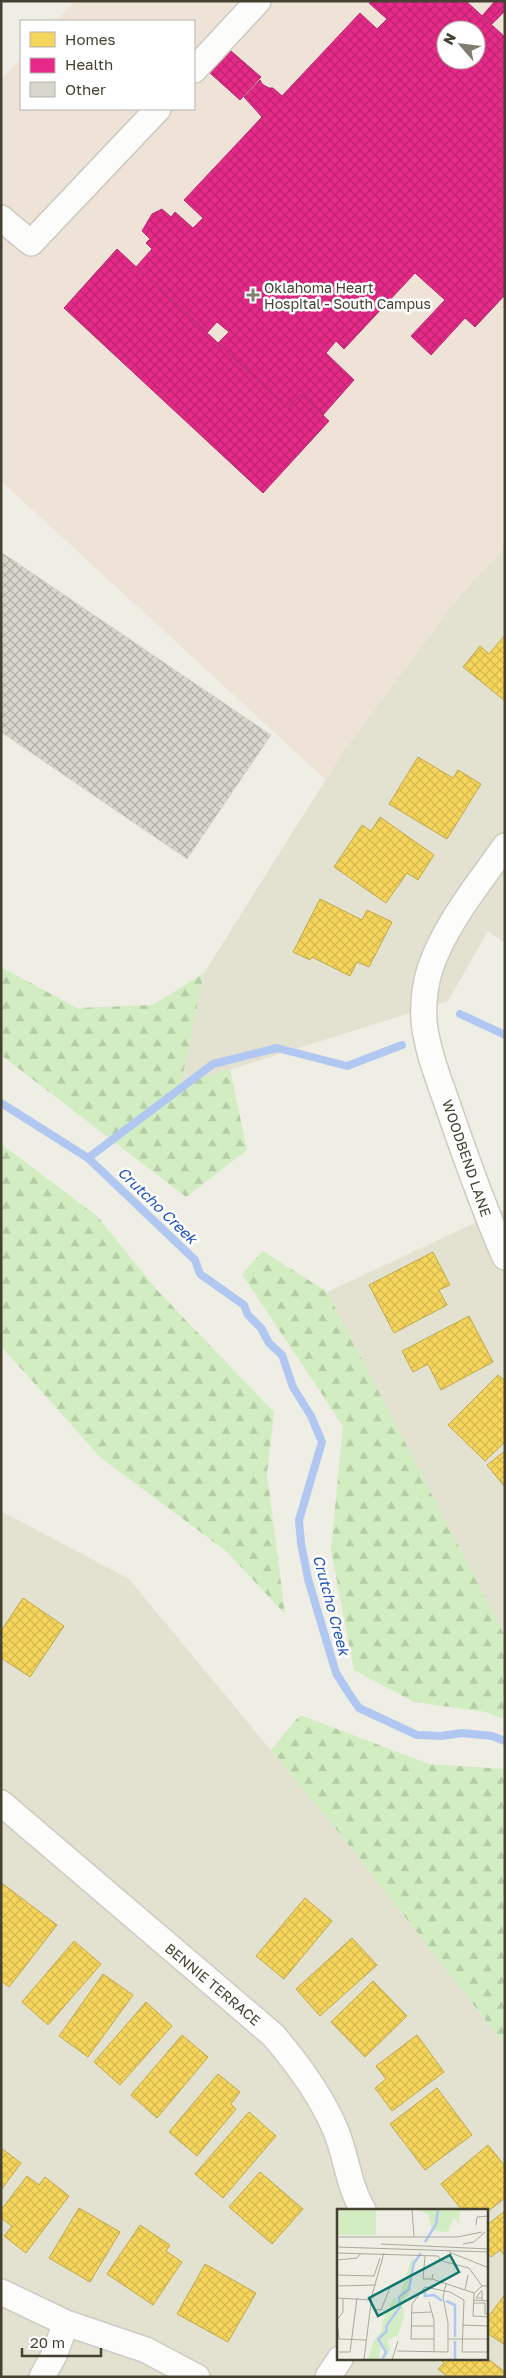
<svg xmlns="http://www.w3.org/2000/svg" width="506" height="2378" font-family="'Golos Text',sans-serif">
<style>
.residential{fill:#e3e2d1;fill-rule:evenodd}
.medical{fill:#efe3d7;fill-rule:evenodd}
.forest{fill:url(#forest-firs)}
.homes{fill:url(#homes-cross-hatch);stroke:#c1a94f}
.health{fill:url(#health-cross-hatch);stroke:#b6306f;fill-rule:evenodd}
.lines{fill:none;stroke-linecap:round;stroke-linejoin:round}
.stream{stroke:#b0c8f1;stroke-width:8}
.building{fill:url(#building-cross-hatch);stroke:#d6d5ca}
.minor-casing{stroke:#ccccc1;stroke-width:28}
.minor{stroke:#fcfcfb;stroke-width:25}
.poi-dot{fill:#807e70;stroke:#fff;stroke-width:2}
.labels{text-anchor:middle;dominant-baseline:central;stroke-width:5;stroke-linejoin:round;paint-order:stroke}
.poi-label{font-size:14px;fill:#444131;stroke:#fff;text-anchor:start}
.street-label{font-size:14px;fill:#444131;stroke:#fff}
.water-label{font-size:15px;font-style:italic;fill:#2154b9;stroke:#fff}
.inset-river{fill:none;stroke:#b0c8f1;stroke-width:2.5}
.inset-road{fill:none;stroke:#aaa99c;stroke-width:1}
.view{fill:#0f766e;fill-opacity:0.15;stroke:#0f766e;stroke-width:2.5}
.inset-edge{fill:none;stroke:#444131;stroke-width:2.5}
</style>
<defs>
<pattern id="forest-firs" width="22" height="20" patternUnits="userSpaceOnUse" patternTransform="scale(1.25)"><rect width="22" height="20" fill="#d1edc1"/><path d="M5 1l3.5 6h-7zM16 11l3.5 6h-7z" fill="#b5cca6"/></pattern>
<pattern id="homes-cross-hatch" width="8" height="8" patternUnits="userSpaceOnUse" patternTransform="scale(1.25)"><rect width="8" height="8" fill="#f6d55c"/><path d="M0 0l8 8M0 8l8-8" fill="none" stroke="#d4b850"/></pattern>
<pattern id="health-cross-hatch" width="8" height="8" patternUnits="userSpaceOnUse" patternTransform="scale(1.25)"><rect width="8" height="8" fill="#e7298a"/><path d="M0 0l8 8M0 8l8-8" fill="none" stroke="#bd2571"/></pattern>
<pattern id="building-cross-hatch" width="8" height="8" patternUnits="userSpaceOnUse" patternTransform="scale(1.25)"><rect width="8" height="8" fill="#d7d7cd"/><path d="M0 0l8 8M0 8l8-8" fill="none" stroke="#b0b0a7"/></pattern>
</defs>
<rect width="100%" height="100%" fill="#eeeee4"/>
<path class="residential" d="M 505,547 L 505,943 L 488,931 L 448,1001 L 181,1085 L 204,973 L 345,749 L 456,600 Z
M 505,1209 L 505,1636 L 327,1292 Z
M 1,1511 L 129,1579 L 341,1835 L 505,2045 L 505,2377 L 1,2377 ZM 338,2210 L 487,2210 L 487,2359 L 338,2359 Z"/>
<path class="medical" d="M 75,1 L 505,1 L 505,547 L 456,600 L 345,749 L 326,780 L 1,481 L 1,80 L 21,59 L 21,109 L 194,109 L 194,21 L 56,21 ZM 446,30 L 476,30 L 476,60 L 446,60 Z"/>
<path class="forest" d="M 1,967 L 77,1008 L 153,1005 L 204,973 L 181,1084 L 230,1069 L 247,1150 L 186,1197 L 1,1055 Z
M 1,1144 L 97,1216 L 156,1289 L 274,1412 L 267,1474 L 285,1614 L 226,1551 L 100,1457 L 1,1346 Z
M 263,1251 L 327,1292 L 505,1636 L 505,1720 L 486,1712 L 414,1702 L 354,1670 L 331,1550 L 343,1426 L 242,1274 Z
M 300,1715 L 429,1764 L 505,1769 L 505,2045 L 341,1835 L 271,1750 Z"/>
<path class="homes" d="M 505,635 L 505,701 L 463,667 L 480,646 L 489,654 Z
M 418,757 L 453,778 L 458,770 L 481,784 L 447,839 L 389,804 Z
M 380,817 L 434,855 L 418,880 L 407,873 L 386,903 L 334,867 L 362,825 L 371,831 Z
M 320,899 L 362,920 L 367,910 L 392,922 L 369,967 L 357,962 L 350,976 L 312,957 L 310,960 L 293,952 Z
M 433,1252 L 450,1285 L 439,1290 L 447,1305 L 394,1333 L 369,1285 Z
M 469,1316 L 493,1362 L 441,1390 L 428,1364 L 413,1372 L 402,1351 Z
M 498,1375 L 505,1381 L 505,1442 L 485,1461 L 448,1425 Z
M 505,1451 L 505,1487 L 487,1465 Z
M 23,1598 L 64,1626 L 30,1677 L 1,1658 L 1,1631 Z
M 3,1884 L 57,1925 L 9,1987 L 1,1981 L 1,1887 Z
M 305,1898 L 332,1921 L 284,1979 L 256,1956 Z
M 352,1938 L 377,1965 L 320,2016 L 296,1989 Z
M 74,1941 L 101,1964 L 48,2025 L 22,2002 Z
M 103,1974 L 133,1995 L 88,2057 L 59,2036 Z
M 373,1981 L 407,2016 L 365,2057 L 331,2022 Z
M 146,2002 L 172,2026 L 120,2085 L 94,2062 Z
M 182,2035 L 208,2057 L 157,2118 L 131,2095 Z
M 417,2035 L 444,2072 L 392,2111 L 375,2088 L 386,2079 L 376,2066 Z
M 218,2074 L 240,2092 L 231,2104 L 236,2109 L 197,2156 L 169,2132 Z
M 437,2088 L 472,2135 L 425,2170 L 390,2124 Z
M 249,2112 L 276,2136 L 223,2198 L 195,2174 Z
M 488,2145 L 505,2166 L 505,2198 L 487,2212 L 462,2210 L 441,2184 Z
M 1,2148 L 21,2163 L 1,2190 Z
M 260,2172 L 303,2209 L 272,2244 L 229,2207 Z
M 27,2176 L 39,2185 L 45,2177 L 69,2196 L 26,2253 L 4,2236 L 12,2226 L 1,2218 L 1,2210 Z
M 79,2208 L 120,2232 L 90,2282 L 49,2258 Z
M 505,2211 L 505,2256 L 500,2250 L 491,2257 L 487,2253 L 487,2225 Z
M 140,2225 L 170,2245 L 166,2251 L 182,2262 L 153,2305 L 107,2274 Z
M 205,2264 L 256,2293 L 228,2342 L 177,2314 Z
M 505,2294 L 505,2345 L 487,2333 L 487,2319 Z
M 487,2358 L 505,2372 L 505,2377 L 448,2377 L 438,2369 L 444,2363 L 440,2359 Z"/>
<path class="health" d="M 371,1 L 466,1 L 505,37 L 505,295 L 475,327 L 465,318 L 431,355 L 411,336 L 445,300 L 415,273 L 344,349 L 336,341 L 326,353 L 354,380 L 323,415 L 301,394 L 288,408 L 218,343 L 229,332 L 217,322 L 207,333 L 136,267 L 152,249 L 146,243 L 150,239 L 142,231 L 152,214 L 162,209 L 171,217 L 175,212 L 193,228 L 203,218 L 184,200 L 262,117 L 244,97 L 260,80 L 262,84 L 269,88 L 273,88 L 282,96 L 360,13 L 377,29 L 387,19 L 369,3 ZM 446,30 L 476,30 L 476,60 L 446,60 Z
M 495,1 L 505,1 L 505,11 L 491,25 L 482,16 Z
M 231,51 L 261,77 L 240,100 L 210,73 Z
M 117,249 L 288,408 L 301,394 L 329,421 L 263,493 L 64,308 Z"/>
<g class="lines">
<path class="stream" d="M 460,1014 L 505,1035
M 1,1103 L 88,1158 L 195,1260 L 200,1274 L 244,1305 L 248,1315 L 261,1328 L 269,1343 L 282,1355 L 293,1387 L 311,1416 L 322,1442 L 299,1520 L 301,1543 L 308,1579 L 336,1673 L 348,1692 L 359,1708 L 417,1735 L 441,1736 L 462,1733 L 492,1736 L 505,1741
M 88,1158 L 213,1064 L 277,1048 L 347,1066 L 402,1045"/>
</g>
<path class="building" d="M 1,552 L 271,735 L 187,859 L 1,732 Z"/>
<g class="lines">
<defs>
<path id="minor" d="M 194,70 L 258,1
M 1,218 L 31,243 L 158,109
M 505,846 C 478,885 445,924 430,969 C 425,985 423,1004 424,1021 C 427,1052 440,1082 450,1112 C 467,1161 484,1209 505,1257
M 1,1803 L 273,2035 C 298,2064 321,2095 336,2131 C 347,2158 348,2185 363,2210
M 1,2292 L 66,2323 L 146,2350 L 197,2377
M 42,2377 L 54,2355 L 66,2323
M 328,2377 L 340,2359"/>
</defs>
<use href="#minor" class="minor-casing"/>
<use href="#minor" class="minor"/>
</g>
<path class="poi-dot" d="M250.5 287.5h5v5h5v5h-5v5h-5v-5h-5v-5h5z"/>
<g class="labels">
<g class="poi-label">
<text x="264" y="287">Oklahoma Heart<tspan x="264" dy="16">Hospital - South Campus</tspan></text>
</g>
<g class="street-label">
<text transform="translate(467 1158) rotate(71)">WOODBEND LANE</text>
<text transform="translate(213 1984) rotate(40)">BENNIE TERRACE</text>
</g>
<g class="water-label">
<text transform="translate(158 1205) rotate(44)">Crutcho Creek</text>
<text transform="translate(332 1605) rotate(75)">Crutcho Creek</text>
</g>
</g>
<g transform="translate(337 2209)">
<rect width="151" height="151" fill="#eeeee4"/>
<path d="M 0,0 L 39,0 L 39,26 L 0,26 ZM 100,0 L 99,14 L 95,20 L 91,5 L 82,1 ZM 134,0 L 136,2 L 123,2 L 122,16 L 117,8 L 111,23 L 97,22 L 102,1 ZM 75,50 L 77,50 L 73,72 L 70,81 L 63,85 ZM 75,78 L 66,93 L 67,109 L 61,126 L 50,131 L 53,140 L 48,150 L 46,147 L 50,142 L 42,131 L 64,99 L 63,89 ZM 58,87 L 62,97 L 49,116 L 48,124 L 41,129 L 44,139 L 41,151 L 31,151 L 36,133 L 45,122 L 45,114 Z" fill="#d1edc1"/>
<path class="inset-river" d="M 88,33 L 99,15 L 101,0M 87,80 L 88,87 L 97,86 L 105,92M 109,92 L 118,96 L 118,128M 118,132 L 118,151M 45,151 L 49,143 L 41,130 L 49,123 L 50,116 L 63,98 L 62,88 L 72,80 L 77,54 L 84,44"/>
<path class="inset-road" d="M 75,0 L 77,28M 139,16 L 140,8 L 152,7M 0,28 L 120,28 L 145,23M 44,35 L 152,40M 126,35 L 137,33 L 148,23M 0,38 L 152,43M 112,43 L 152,59M 0,44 L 101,47 L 105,52 L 132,59 L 145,77 L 152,77M 88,47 L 86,70 L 95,70M 0,51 L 20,49 L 24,44M 96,65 L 95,70 L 137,84 L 145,77M 0,66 L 37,67 L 43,49M 0,77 L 39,76M 128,81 L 131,66M 137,84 L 136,107 L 152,108M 0,89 L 35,91M 136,91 L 152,92M 145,92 L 145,82 L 144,82 L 139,89 L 145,89M 92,93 L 97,111 L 97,143M 136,94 L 148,94 L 148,105 L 152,105M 36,100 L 44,101 L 54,76M 74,104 L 94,103M 0,111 L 6,103 L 6,90M 0,112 L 2,130 L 29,131M 125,116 L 152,117M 74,117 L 97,117M 97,130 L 74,130 L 75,95 L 88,78 L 113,83 L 127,91 L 125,143 L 152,143M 111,130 L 152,130M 60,142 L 111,143 L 111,114 L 106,88 L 109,75M 2,143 L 13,143 L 20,89M 27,150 L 35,86 L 47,44M 55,151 L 61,132"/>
<path class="view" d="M 113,46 L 122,63 L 41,107 L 32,89 Z"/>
<rect width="151" height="151" class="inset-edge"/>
</g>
<rect width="506" height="2378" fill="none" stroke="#444131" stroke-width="5"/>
<rect x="20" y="20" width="175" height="90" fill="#ffffff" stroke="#b4b3ad"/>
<rect x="30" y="32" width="25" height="15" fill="#f6d55c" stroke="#b4b3ad"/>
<text x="65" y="45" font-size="15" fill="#444131">Homes</text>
<rect x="30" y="58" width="25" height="15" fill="#e7298a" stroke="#b4b3ad"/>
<text x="65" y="70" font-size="15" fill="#444131">Health</text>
<rect x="30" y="82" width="25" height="15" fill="#d7d7cd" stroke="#b4b3ad"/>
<text x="65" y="95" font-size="15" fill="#444131">Other</text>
<g transform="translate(461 45) rotate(298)"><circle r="24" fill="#ffffff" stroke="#b4b3ad"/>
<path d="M0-4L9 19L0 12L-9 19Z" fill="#807e70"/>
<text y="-8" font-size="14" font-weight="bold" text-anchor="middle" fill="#444131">N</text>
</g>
<path d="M22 2348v8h79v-8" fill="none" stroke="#444131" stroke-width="2.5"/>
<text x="30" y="2348" font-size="15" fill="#444131" stroke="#ffffff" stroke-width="4" paint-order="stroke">20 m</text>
</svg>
